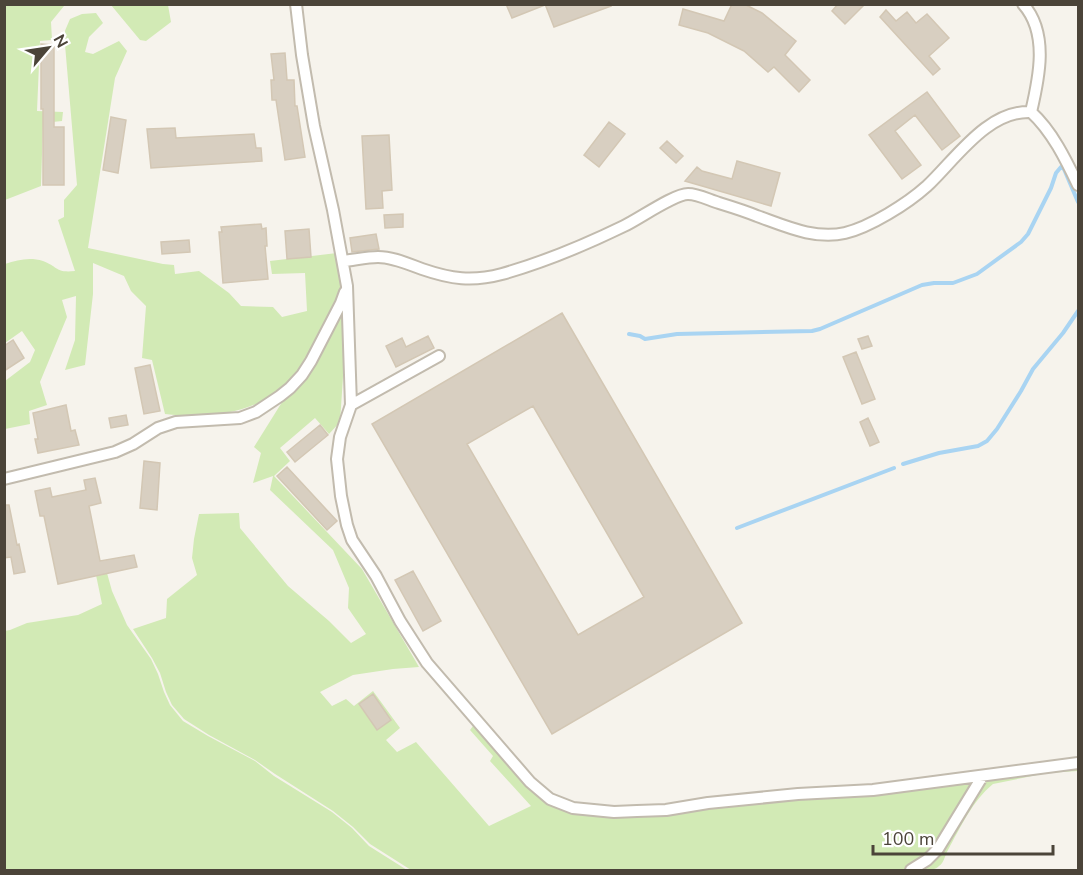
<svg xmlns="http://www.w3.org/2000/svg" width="1083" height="875" font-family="'Nunito Sans',sans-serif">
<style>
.green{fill:#d2eab5}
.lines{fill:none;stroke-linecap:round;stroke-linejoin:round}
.stream{stroke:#a9d4f2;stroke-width:4}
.building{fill:#d8cfc1;stroke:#d3c7b4;stroke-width:1.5;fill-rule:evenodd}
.minor-casing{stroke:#c2bbae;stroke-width:14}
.minor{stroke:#fff;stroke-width:10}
</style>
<rect width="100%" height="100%" fill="#f6f3ec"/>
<path class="green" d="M 5,5 L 64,5 L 64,6 L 51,22 L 52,40 L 40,41 L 37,111 L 63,112 L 62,121 L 43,123 L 41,186 L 5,200 Z
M 111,5 L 168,5 L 171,22 L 146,41 L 140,40 Z
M 96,13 L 103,23 L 89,37 L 85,52 L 93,54 L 119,41 L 127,51 L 115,78 L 88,248 L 163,264 L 174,265 L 175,274 L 199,271 L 229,293 L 241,306 L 273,307 L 282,317 L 307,311 L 305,273 L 272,274 L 270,261 L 337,253 C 339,263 343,274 343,285 C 343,293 327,321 322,331 C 317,341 313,354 306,364 C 271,411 220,420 165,414 L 152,360 L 142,358 L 146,306 L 131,291 L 124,276 L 93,263 L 93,294 L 85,365 L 65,370 L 75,340 L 76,296 L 62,300 L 67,317 L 40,382 L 47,405 L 29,411 L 30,424 L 5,429 L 5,381 L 30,362 L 35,350 L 22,331 L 5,343 L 5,264 C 18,260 29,257 43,261 C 59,267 55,273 75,271 L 58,220 L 64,217 L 64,200 L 77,185 L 64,33 L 70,19 L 82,14 Z
M 342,306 L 345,308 L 343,377 L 340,422 L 329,434 L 315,418 L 280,448 L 290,461 L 274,476 L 362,569 L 419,667 L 393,669 L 353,675 L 320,692 L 332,706 L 346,699 L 354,706 L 373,691 L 400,728 L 386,740 L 397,752 L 416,742 L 489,826 L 531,806 L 490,761 L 493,756 L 470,730 L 473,726 L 526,785 L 549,804 L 563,809 L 670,814 L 756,803 L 800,800 L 883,792 L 973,779 L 974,784 L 935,846 L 925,858 L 903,870 L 411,870 L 370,844 L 353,827 L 333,811 L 275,774 L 255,760 L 209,735 L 184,719 L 172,705 L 166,692 L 160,673 L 152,658 L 133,629 L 166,618 L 167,599 L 197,575 L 192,558 L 194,539 L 199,514 L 239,513 L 240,528 L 288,586 L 329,621 L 351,643 L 366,634 L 348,608 L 349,588 L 333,550 L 270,490 L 273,476 L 253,483 L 261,453 L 254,447 Z
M 107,573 L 112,591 L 127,625 L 151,659 L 158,674 L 164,692 L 170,705 L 183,721 L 208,736 L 255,761 L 274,776 L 332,812 L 352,828 L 369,846 L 407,870 L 5,870 L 4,631 L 10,630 L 27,623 L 78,615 L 102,604 L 96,575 Z
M 1078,767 L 1078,771 L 1047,773 L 993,784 C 973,800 960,828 948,850 C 945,855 944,863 939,866 C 934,871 928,870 921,870 L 934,861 L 988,779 Z"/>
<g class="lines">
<path class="stream" d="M 629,334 L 640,336 L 645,339 L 677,334 L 812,331 L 820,329 L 922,285 L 934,283 L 953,283 L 977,274 L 1021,242 L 1028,234 L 1051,188 L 1056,173 L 1061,167 L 1064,169 L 1078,202
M 903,464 L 939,453 L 978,446 L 987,441 L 997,429 L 1021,391 L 1033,369 L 1063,333 L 1078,311
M 737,528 L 894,468"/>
</g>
<path class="building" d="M 506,4 L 545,4 L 545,5 L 512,18 Z
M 545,4 L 610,4 L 611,6 L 554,27 Z
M 732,4 L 744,4 L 762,13 L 796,41 L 785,55 L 810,80 L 799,92 L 774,67 L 768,72 L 744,51 L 708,33 L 679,25 L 683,9 L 724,21 Z
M 838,4 L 865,4 L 845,24 L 832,11 Z
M 886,10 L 896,21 L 907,12 L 916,23 L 927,14 L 949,38 L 929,56 L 940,69 L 933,75 L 880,17 Z
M 41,44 L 54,45 L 54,127 L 64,127 L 64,185 L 43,185 L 43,109 L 41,109 Z
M 285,53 L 287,80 L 294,80 L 295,106 L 297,106 L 305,157 L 285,160 L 276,100 L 272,100 L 271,80 L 274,80 L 271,54 Z
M 927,92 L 960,136 L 942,150 L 915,115 L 895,131 L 921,165 L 902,179 L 869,135 Z
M 111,117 L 126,120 L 118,173 L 103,170 Z
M 609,122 L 625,134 L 599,167 L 584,155 Z
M 175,128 L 176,138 L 254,134 L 256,148 L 261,148 L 262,161 L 151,168 L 147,129 Z
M 389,135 L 392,190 L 382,191 L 383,208 L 366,209 L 362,136 Z
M 667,141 L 683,156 L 676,163 L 660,148 Z
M 737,161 L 780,173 L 771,206 L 685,181 L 697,167 L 702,171 L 732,179 Z
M 403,214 L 403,227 L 385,228 L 384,215 Z
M 261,224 L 262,229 L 266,228 L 267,246 L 265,246 L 268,279 L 223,283 L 219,232 L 222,232 L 221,227 Z
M 309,229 L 311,257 L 287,259 L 285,231 Z
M 376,234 L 379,249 L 352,252 L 350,238 Z
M 189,240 L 190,252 L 162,254 L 161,242 Z
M 562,313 L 742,623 L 552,734 L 372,424 ZM 533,406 L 644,597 L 578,635 L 467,444 Z
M 428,336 L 434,348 L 396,367 L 386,346 L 402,338 L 406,347 Z
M 868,336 L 872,346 L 862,349 L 858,339 Z
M 13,340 L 24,358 L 4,371 L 4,346 Z
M 856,352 L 875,399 L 862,404 L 843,357 Z
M 150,365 L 160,411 L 144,414 L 135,368 Z
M 66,405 L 71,431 L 75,430 L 79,445 L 38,453 L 35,439 L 38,439 L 33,413 Z
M 126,415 L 128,425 L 111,428 L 109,418 Z
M 868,418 L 879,442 L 870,446 L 860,422 Z
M 320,425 L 328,435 L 295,462 L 287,452 Z
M 144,461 L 160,463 L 157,510 L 140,508 Z
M 287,467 L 337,521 L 327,530 L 277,476 Z
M 95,478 L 101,503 L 89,506 L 100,561 L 134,555 L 137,567 L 58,584 L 44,516 L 40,516 L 35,491 L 50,488 L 52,497 L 86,490 L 84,480 Z
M 4,505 L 9,505 L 17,545 L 19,544 L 25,572 L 14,574 L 11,557 L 4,558 Z
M 413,571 L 441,621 L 423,631 L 395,580 Z
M 373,694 L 391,720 L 377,730 L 359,704 Z"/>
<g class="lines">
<defs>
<path id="minor" d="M 296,4 L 302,55 L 314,126 L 333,210 L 347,286 L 351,405 L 340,437 L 337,459 L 341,496 L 347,525 L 352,540 L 376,576 L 400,621 L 427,663 L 530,782 L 550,799 L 573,808 L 614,812 L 637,811 L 666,810 L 708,803 L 798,794 L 873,790 L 1078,763
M 1023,4 C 1049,33 1039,78 1031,112 C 1052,131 1066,160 1078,185
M 343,261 C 354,260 367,257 378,257 C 393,257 408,264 422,269 C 451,279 472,282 502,274 C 541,263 587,244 624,226 C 639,219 674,194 688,194 C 698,194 709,200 719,203 C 732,207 745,211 757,216 C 785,226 815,240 845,233 C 870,227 907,204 927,186 C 955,160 987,110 1031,112
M 351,405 L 439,356
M 4,479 L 115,452 L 133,444 L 158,428 L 176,422 L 240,418 L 256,412 L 280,396 L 290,388 L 302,375 L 311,361 L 341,303 L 345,292
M 911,870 L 927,860 L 938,849 L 982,777"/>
</defs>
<use href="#minor" class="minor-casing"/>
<use href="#minor" class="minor"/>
</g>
<rect width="1083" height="875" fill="none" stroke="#4b4439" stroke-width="12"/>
<g transform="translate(48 48) rotate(61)" stroke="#ffffff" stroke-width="4.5" paint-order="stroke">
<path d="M0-4.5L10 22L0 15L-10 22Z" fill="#4b4439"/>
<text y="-9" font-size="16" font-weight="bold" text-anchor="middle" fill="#4b4439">N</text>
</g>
<path d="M873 845v9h180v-9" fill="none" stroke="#4b4439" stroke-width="3"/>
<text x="882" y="845" font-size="18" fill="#4b4439" stroke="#ffffff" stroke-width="4.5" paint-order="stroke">100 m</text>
</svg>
